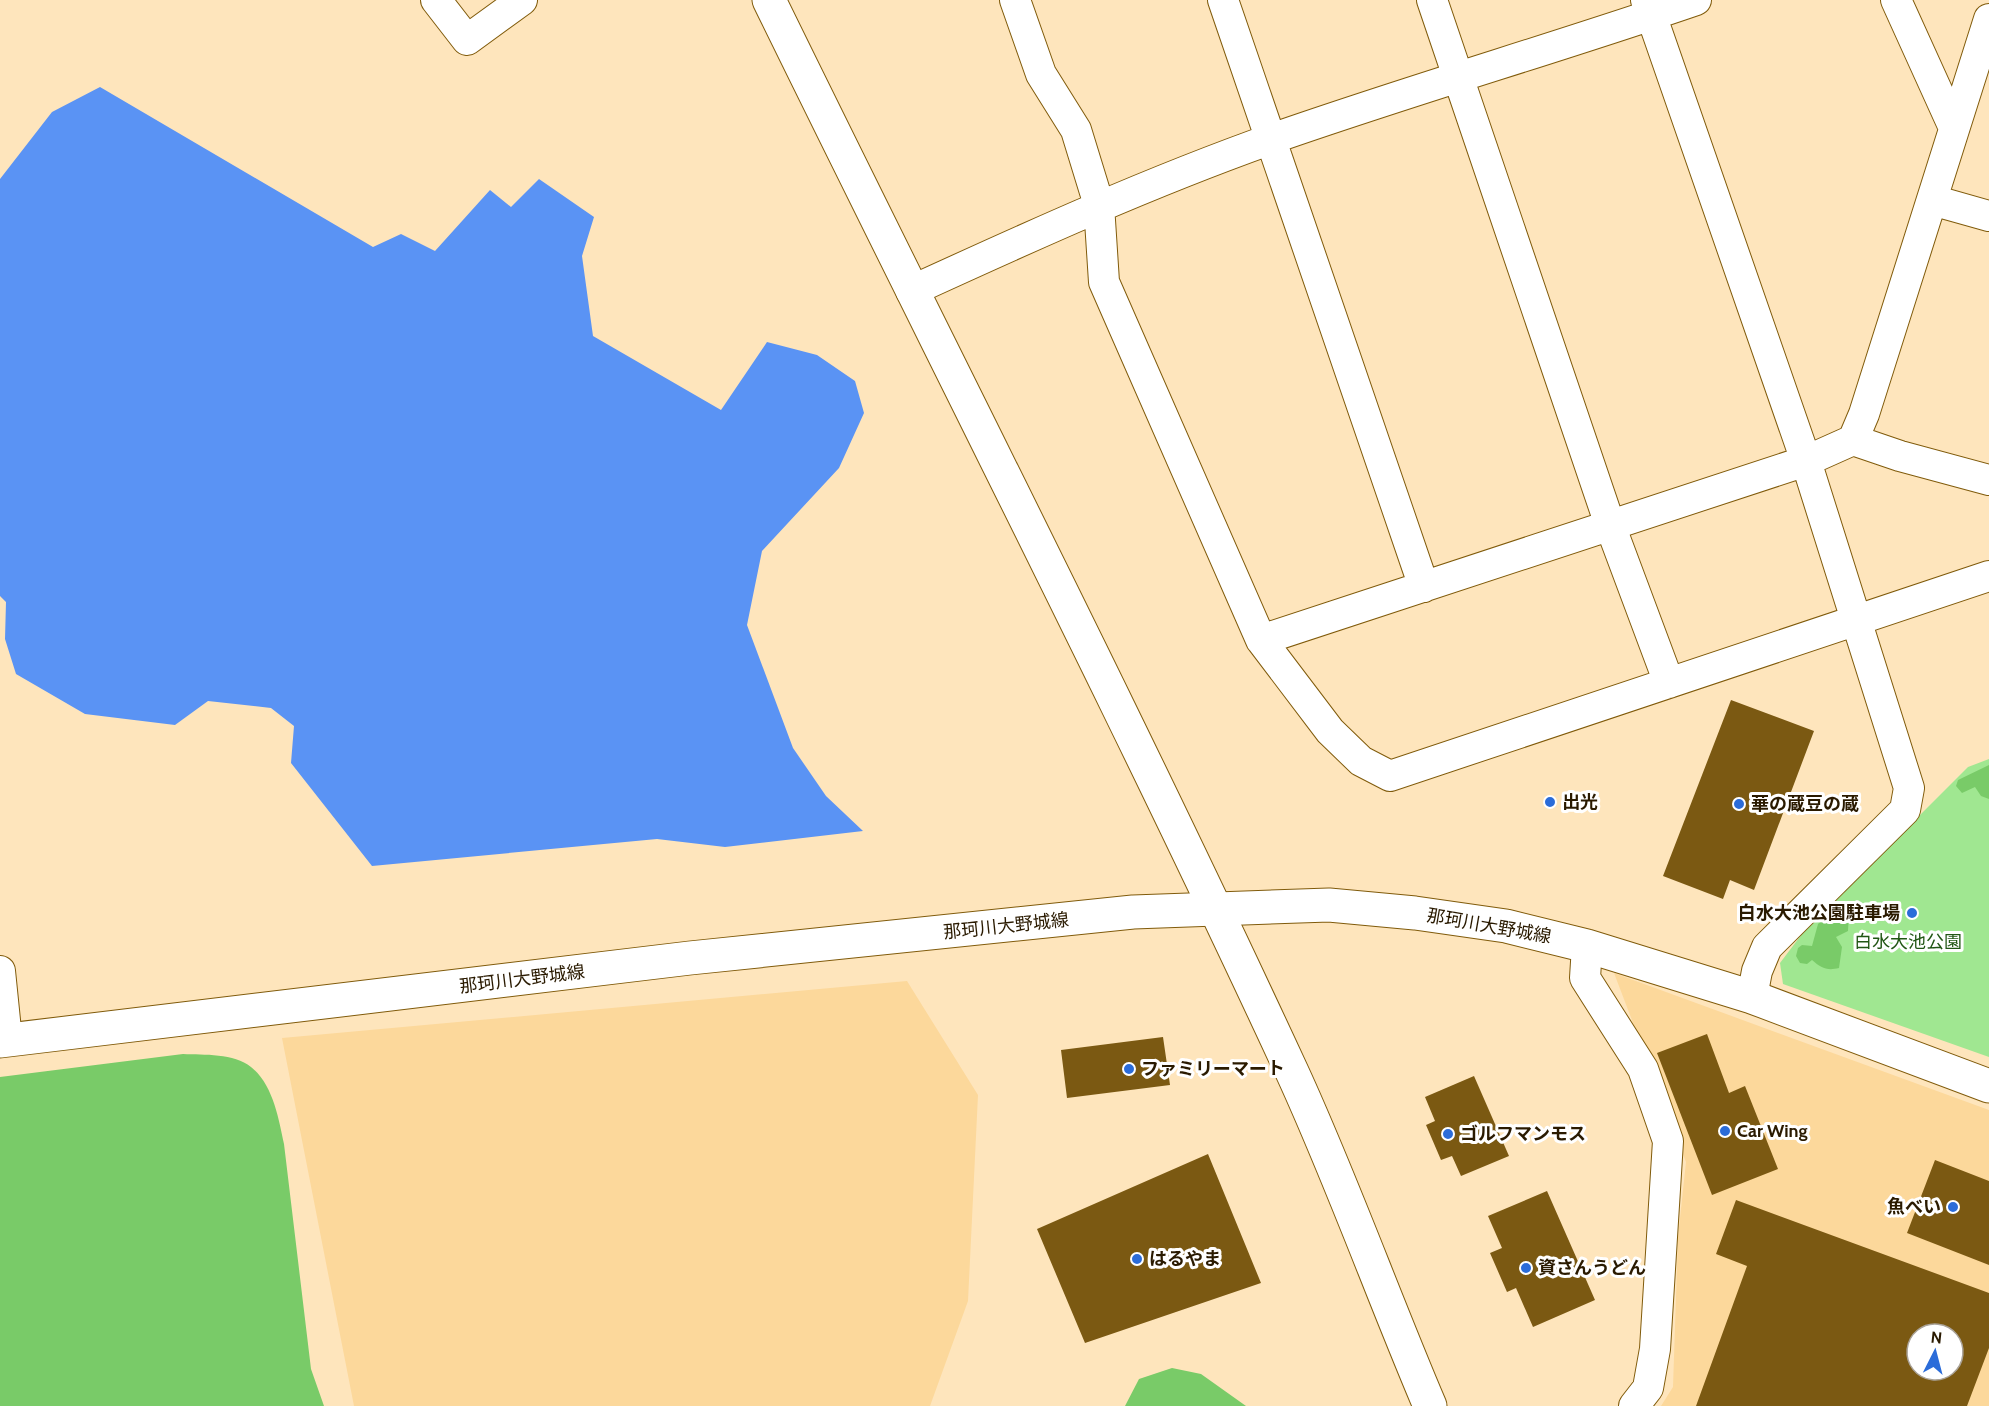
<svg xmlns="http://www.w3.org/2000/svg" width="1989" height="1406" font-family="Cabin,'Noto Sans JP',sans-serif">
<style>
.built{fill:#fcd89b;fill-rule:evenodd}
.green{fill:#a0e791}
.forest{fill:#79cb68}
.water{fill:#5a93f4}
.building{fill:#7b5912;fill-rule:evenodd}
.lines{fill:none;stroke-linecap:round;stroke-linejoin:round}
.minor-casing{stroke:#805b0b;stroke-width:32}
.tertiary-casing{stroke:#805b0b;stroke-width:35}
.secondary-casing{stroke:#805b0b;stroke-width:35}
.minor{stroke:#fff;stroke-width:30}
.tertiary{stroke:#fff;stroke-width:33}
.secondary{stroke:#fff;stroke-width:33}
.poi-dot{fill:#2b6cd9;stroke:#fff;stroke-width:2}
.labels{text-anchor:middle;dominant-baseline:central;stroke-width:6;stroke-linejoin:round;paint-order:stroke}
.poi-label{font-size:18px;font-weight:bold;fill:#2a1a00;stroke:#fff;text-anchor:start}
.street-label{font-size:18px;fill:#2a1a00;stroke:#fff}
.park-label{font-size:18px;fill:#215614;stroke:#fff}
</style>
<rect width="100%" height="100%" fill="#fee5bc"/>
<path class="built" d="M 1614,973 L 1989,1110 L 1989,1406 L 1661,1406 L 1673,1387 L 1678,1237 L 1686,1162 ZM 1917,1334 L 1953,1334 L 1953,1370 L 1917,1370 Z
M 907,981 L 978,1095 L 968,1301 L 930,1406 L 354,1406 L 282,1038 Z"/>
<path class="green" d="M 1989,759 L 1989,1057 L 1783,984 L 1780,963 L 1805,930 L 1968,767 Z"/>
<path class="forest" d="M 1989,765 L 1989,799 L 1981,796 L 1975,787 L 1962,793 L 1956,786 L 1958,780 Z
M 1836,908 L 1843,908 L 1849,913 L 1848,931 L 1836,937 L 1842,947 L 1839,968 C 1827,971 1821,968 1812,960 L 1807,964 L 1800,963 L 1796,956 L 1798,948 L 1802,945 L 1812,946 L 1818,924 Z
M 183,1054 C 204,1055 234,1053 251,1067 C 273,1084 279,1120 284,1144 L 311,1369 L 324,1406 L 0,1406 L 0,1077 Z
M 1172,1368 L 1201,1374 L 1246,1406 L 1125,1406 L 1139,1379 Z"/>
<path class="water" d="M 100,87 L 373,247 L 401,234 L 435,251 L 490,190 L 511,207 L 539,179 L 594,217 L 582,256 L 593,336 L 721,410 L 767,342 L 817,355 L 855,381 L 864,413 L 839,468 L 762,551 L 747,625 L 793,748 L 826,796 L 863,831 L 725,847 L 657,839 L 372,866 L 291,763 L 294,726 L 271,708 L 208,701 L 175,725 L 85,714 L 16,674 L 5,639 L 6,602 L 0,596 L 0,179 L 52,112 Z"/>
<path class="building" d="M 1731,700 L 1814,731 L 1754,890 L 1730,880 L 1723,899 L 1663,876 Z
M 1707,1034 L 1729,1093 L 1745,1086 L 1778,1169 L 1712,1195 L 1657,1053 Z
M 1163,1037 L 1170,1085 L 1067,1098 L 1061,1050 Z
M 1474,1076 L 1509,1156 L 1461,1176 L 1452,1156 L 1441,1160 L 1426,1125 L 1435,1121 L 1425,1097 Z
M 1208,1154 L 1261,1283 L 1085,1343 L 1037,1229 Z
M 1935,1160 L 1989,1181 L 1989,1265 L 1907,1233 Z
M 1547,1191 L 1595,1300 L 1533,1327 L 1516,1288 L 1507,1292 L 1490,1253 L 1502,1248 L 1488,1216 Z
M 1736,1200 L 1989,1293 L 1989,1348 L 1967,1406 L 1696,1406 L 1747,1266 L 1716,1254 ZM 1917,1334 L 1953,1334 L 1953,1370 L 1917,1370 Z"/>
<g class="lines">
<defs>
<path id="minor" d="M 436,0 L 467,40 L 522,0
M 1015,0 L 1041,74 L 1076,130 L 1099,205 L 1104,282 L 1261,640 L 1330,731 L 1361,761 L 1390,776 L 1989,576
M 1223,0 L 1424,587
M 1432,0 L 1610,525 L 1669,683
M 1646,0 L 1806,461 L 1909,788 L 1905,810 L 1767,947 L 1757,971 L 1752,997
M 1896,0 L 1954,128
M 1932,200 L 1989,216
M 911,291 C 1031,236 1150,182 1274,138 C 1414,89 1556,48 1696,0
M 1853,440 L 1900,456 L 1989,480
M 1261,640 L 1806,461 L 1853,440 L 1864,414 L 1989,19
M 1587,946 L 1585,978 L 1643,1069 L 1668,1141 L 1655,1349 L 1648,1388 L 1634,1406
M 0,971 L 7,1040"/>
<path id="tertiary" d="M 769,0 C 944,358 1126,713 1293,1074 C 1343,1183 1383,1296 1430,1406"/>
<path id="secondary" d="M 0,1041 L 690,958 L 1133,912 L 1329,905 L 1415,913 L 1506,926 L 1587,946 L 1752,997 L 1989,1086"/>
</defs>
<use href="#minor" class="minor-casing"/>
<use href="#tertiary" class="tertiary-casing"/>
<use href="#secondary" class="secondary-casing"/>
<use href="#minor" class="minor"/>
<use href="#tertiary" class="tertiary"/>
<use href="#secondary" class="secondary"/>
</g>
<g class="poi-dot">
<circle cx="1550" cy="802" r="6"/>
<circle cx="1739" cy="804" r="6"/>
<circle cx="1912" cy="913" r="6"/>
<circle cx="1129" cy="1069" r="6"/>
<circle cx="1725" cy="1131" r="6"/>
<circle cx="1448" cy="1134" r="6"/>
<circle cx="1953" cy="1207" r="6"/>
<circle cx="1137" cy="1259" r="6"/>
<circle cx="1526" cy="1268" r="6"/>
</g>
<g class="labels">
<g class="poi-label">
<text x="1562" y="802">出光</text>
<text x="1751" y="804">華の蔵豆の蔵</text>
<text x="1900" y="913" text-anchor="end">白水大池公園駐車場</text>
<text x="1141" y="1069">ファミリーマート</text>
<text x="1737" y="1131">Car Wing</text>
<text x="1460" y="1134">ゴルフマンモス</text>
<text x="1941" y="1207" text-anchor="end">魚べい</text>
<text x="1149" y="1259">はるやま</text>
<text x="1538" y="1268">資さんうどん</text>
</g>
<g class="street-label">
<text transform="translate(1006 926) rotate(-6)">那珂川大野城線</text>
<text transform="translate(1489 926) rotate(10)">那珂川大野城線</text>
<text transform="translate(522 979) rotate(-7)">那珂川大野城線</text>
</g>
<g class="park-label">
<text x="1908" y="942">白水大池公園</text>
</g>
</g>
<g transform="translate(1935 1352) rotate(6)"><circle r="28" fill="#ffffff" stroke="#aaa399" stroke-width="1.5"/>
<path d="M0-4.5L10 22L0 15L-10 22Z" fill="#2b6cd9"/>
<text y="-9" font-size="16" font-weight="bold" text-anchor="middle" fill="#2a1a00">N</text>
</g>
</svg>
